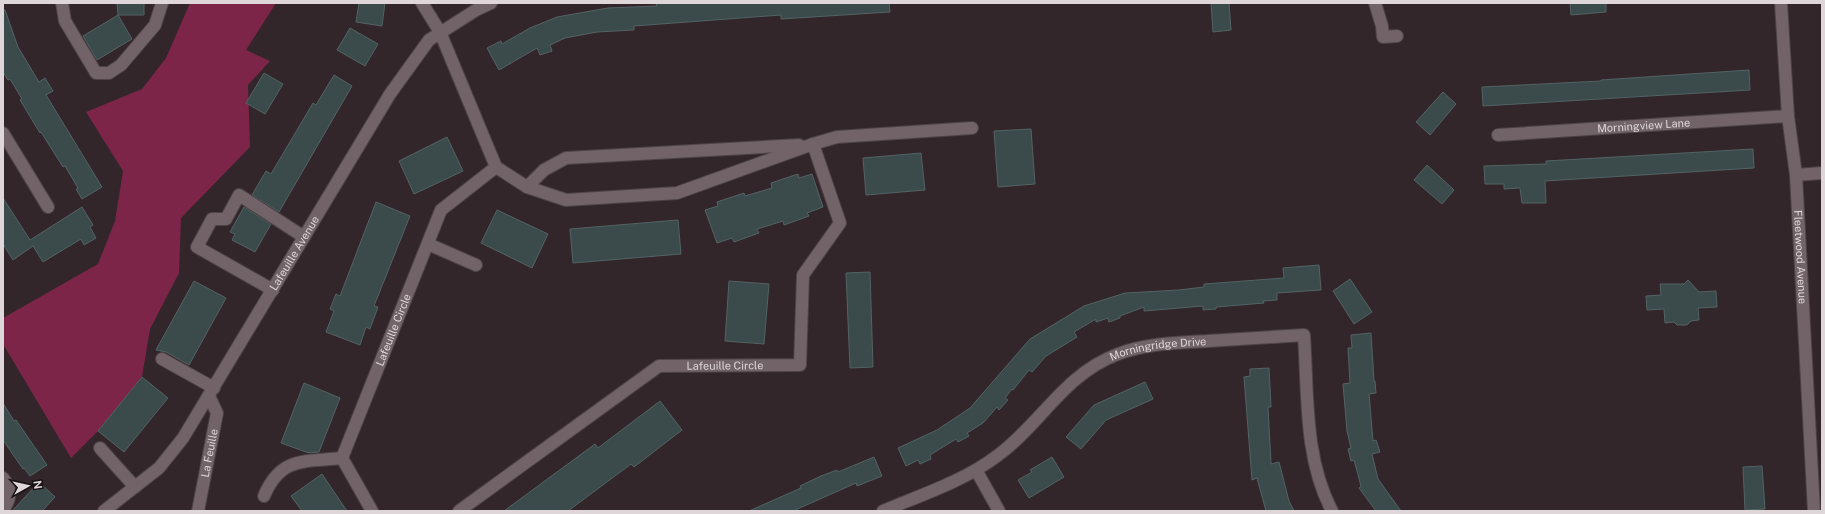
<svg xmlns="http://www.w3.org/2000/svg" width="1825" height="514" font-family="'Public Sans',sans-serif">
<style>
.green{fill:#7d2548}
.building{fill:#3b4a4b;stroke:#536363}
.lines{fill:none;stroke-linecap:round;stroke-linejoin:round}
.minor-casing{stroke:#4d4346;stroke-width:14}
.minor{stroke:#716367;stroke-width:12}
.labels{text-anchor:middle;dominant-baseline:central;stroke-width:3;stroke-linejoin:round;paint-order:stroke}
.street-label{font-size:11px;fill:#dfd6d9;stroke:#161112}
</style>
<rect width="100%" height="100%" fill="#32262a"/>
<path class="green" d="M 190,3 L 276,3 L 246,50 L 270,61 L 248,85 L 250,147 L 181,218 L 179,273 L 150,329 L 142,377 L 98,431 L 71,458 L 3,344 L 3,318 L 98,264 L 115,221 L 123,171 L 86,112 L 142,89 L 166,58 Z"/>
<path class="building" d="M 117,3 L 144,3 L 144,15 L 118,15 Z
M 359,3 L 385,3 L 382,26 L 356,22 Z
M 656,3 L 889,3 L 890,12 L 781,19 L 781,15 L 634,26 L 634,30 L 597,32 L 565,38 L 550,45 L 552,51 L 540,55 L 537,48 L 499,70 L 487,48 L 501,41 L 502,44 L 530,28 L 557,17 L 608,8 L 657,6 Z
M 1211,3 L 1229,3 L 1231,30 L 1213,32 Z
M 1570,3 L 1606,3 L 1606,12 L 1571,15 Z
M 3,10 L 5,10 L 18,47 L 39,82 L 45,78 L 53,91 L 46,95 L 102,187 L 82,199 L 76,189 L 78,188 L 65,166 L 63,167 L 41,132 L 40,133 L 20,100 L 22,99 L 10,79 L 8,80 L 3,72 Z
M 118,15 L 132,39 L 97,60 L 83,36 Z
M 350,28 L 378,44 L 365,66 L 337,50 Z
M 1749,70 L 1750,90 L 1483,106 L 1482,87 L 1601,81 L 1601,80 Z
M 264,73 L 283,84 L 265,114 L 246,103 Z
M 334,75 L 352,86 L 279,212 L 252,195 L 266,171 L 271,174 L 313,103 L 316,105 Z
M 1443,92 L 1456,104 L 1430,135 L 1416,122 Z
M 1031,129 L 1035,184 L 998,187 L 994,131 Z
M 447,137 L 463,171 L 414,194 L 399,161 Z
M 1753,149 L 1754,168 L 1545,181 L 1546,203 L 1522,203 L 1520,188 L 1504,189 L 1504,184 L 1485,184 L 1484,166 L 1546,164 L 1546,161 Z
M 921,153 L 925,190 L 866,195 L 863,158 Z
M 1427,165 L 1454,190 L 1442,204 L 1414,180 Z
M 798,174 L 799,178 L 812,174 L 823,207 L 807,213 L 809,216 L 784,225 L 783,221 L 757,229 L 759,233 L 734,242 L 732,238 L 717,243 L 705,210 L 718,206 L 717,202 L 744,193 L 745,196 L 772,188 L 771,183 Z
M 3,198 L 30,240 L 82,207 L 93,225 L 90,227 L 96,238 L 84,245 L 81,239 L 43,262 L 33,246 L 13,260 L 3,244 Z
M 376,202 L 410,216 L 374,306 L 378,307 L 370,329 L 366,327 L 360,345 L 326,332 L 334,311 L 330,309 L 336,294 L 340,296 Z
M 244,207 L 271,224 L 255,252 L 232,240 L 235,234 L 230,232 Z
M 497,210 L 548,234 L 532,268 L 481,243 Z
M 678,220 L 681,254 L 573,263 L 570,229 Z
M 1319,265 L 1321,290 L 1277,293 L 1277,300 L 1263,301 L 1264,303 L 1216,307 L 1216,309 L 1203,310 L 1203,306 L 1144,311 L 1144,307 L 1120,316 L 1120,318 L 1109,322 L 1108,318 L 1096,322 L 1096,319 L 1074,332 L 1077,337 L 1046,356 L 1032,372 L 1029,370 L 1013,390 L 1012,389 L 1005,398 L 1008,400 L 999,410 L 997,407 L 983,423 L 967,433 L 969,436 L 958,442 L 956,439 L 930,455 L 931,459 L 920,464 L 918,460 L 906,466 L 898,448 L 937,430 L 970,408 L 1030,339 L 1084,306 L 1125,293 L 1179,290 L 1204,287 L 1204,284 L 1284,278 L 1283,268 Z
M 870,272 L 873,367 L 850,368 L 846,273 Z
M 1350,279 L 1372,312 L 1354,324 L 1333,291 Z
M 1688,280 L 1699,292 L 1716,291 L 1717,307 L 1698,308 L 1699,320 L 1691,321 L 1687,325 L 1677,325 L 1674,322 L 1665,323 L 1664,309 L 1647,310 L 1646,296 L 1661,295 L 1660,284 L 1684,284 Z
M 194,281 L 226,298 L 189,365 L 166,352 L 156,350 Z
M 729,281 L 769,284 L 764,344 L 725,341 Z
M 1371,333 L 1374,381 L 1375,381 L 1376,393 L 1369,394 L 1373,441 L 1376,440 L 1380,452 L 1372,454 L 1378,479 L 1401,511 L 1376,511 L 1359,488 L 1361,486 L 1354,460 L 1351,461 L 1348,449 L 1351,448 L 1347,431 L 1343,384 L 1350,383 L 1348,348 L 1352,348 L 1351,335 Z
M 1269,368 L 1271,407 L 1268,407 L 1271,464 L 1279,462 L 1289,501 L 1294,511 L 1266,511 L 1257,478 L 1252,480 L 1244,377 L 1250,376 L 1250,369 Z
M 142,377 L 168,398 L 124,452 L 98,431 Z
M 1145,382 L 1153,399 L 1106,420 L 1081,449 L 1066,437 L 1094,405 Z
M 304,383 L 340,398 L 319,452 L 309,453 L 281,443 Z
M 660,401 L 682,430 L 634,467 L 631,464 L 568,511 L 504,511 L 595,444 L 598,448 Z
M 3,403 L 14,421 L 16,420 L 47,465 L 30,476 L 24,468 L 23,469 L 3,440 Z
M 874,457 L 882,476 L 857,486 L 856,483 L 793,511 L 749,511 L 801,488 L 800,486 L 821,476 L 837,470 L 838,472 Z
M 1052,457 L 1064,477 L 1029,498 L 1018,480 L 1032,472 L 1030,470 Z
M 1762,466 L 1765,509 L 1745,510 L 1743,467 Z
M 322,474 L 347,511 L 302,511 L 291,496 Z
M 39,482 L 55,497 L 42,511 L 12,511 Z"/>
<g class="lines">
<defs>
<g id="minor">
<path d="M 62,3 L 65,21 L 96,73 L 109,73 L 121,65 L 155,25 L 162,3"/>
<path d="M 422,3 L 440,32 L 496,167"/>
<path d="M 1375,3 L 1382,26 L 1383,37 L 1397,36"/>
<path id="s1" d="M 1781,3 L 1788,116 L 1796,175 L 1814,511"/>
<path d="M 3,133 L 48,207"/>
<path id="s2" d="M 1498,135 L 1788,116"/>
<path d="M 1796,175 L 1822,173"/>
<path d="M 527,187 L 544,170 L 566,158 L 799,145"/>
<path d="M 428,244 L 476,265"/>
<path d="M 273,290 L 197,247 L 212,219 L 226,219 L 239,195 L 304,237"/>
<path d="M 162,359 L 214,388"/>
<path d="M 100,448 L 135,487"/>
<path id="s3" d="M 342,458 L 441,210 L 496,167 L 527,187 L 566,200 L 677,193 L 813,144 L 837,137 L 972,128"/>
<path d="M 342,458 L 372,511"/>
<path d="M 976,470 L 999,511"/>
<path d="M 3,478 C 12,489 11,499 3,510"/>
<path d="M 264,496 C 281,456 305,462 342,458"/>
<path id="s4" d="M 104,511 L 159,468 L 183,438 L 390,94 L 429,40 L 476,10 L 491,3"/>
<path id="s5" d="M 198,511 L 217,413 L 209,396"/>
<path id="s6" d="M 459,511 L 659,366 L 800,365 L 803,275 L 840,223 L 813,144"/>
<path id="s7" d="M 883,511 C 921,495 964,481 997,456 C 1042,423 1063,375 1118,354 C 1147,343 1178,343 1208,341 C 1240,339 1272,337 1304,335 C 1308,394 1304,458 1332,511"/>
</g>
</defs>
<use href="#minor" class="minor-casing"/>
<use href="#minor" class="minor"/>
</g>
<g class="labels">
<g class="street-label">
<text stroke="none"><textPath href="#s2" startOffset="146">Morningview Lane</textPath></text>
<text stroke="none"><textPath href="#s4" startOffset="324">Lafeuille Avenue</textPath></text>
<text stroke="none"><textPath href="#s1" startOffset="255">Fleetwood Avenue</textPath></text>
<text stroke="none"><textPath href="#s3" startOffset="138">Lafeuille Circle</textPath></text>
<text stroke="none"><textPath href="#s7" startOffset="327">Morningridge Drive</textPath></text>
<text stroke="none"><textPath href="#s6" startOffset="313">Lafeuille Circle</textPath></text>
<text stroke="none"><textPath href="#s5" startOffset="59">La Feuille</textPath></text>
</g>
</g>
<rect width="1825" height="514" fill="none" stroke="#dfd6d9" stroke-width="8"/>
<g transform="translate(28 486) rotate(82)" stroke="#161112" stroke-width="3" paint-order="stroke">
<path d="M0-3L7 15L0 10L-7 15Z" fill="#dfd6d9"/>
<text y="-6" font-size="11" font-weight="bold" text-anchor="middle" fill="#dfd6d9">N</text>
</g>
</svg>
